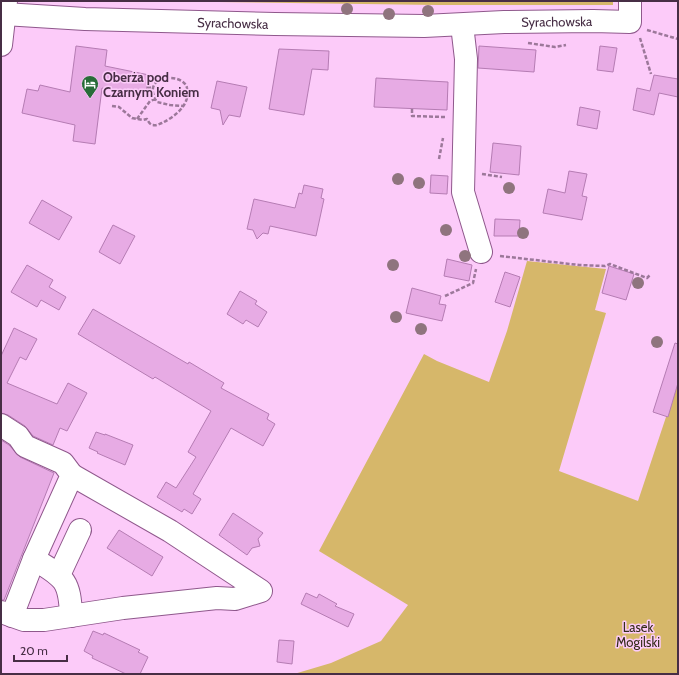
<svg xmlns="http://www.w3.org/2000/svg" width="679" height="675" font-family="Cabin,sans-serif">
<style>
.green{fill:#d6b76a}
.building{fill:#e7abe4;stroke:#b57cb3}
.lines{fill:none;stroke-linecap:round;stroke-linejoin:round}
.minor-casing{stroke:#8f588c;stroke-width:24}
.path{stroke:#9c789a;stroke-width:2.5;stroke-dasharray:4 2;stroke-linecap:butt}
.minor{stroke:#fff;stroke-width:22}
.tree{fill:#8f747e}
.labels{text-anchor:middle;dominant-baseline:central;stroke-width:3;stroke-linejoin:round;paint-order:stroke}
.street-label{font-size:13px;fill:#472e45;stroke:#fccbf9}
.poi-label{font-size:13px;font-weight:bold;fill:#472e45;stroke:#fccbf9;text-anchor:start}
.park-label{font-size:13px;fill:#352d1a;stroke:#fccbf9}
</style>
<rect width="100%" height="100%" fill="#fccbf9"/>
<path class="green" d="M 142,1 L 613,1 L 613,5 L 437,5 Z
M 527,261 L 606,269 L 595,310 L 606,313 L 559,471 L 638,501 L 678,381 L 678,674 L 294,674 L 331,663 L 381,641 L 408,605 L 319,551 L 424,354 L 437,361 L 489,382 L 507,331 Z"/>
<path class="building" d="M 76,46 L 107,50 L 105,66 L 149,75 L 145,97 L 102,88 L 95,144 L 73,141 L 75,125 L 22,113 L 27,89 L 38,91 L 40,85 L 70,92 Z
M 479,46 L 536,50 L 534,72 L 478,68 Z
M 600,46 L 617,48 L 613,72 L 597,70 Z
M 279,49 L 329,51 L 328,70 L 312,69 L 304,115 L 269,109 Z
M 654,75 L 678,79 L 678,97 L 659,93 L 654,115 L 633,110 L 637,88 L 650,91 Z
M 376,78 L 448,82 L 447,110 L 374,107 Z
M 217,81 L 247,87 L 240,117 L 229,115 L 223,125 L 220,110 L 211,108 Z
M 580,107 L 600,111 L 597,129 L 577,125 Z
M 493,143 L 521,146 L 519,175 L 490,172 Z
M 569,171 L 587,174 L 582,196 L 587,197 L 582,220 L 543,213 L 548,189 L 565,193 Z
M 431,175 L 448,176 L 447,194 L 430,193 Z
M 304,185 L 323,189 L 321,198 L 324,199 L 316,236 L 270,226 L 268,234 L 263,233 L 257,239 L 253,230 L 247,229 L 254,199 L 295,208 L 299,193 L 302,194 Z
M 42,200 L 72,217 L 59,240 L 29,223 Z
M 495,219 L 520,220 L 519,236 L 494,236 Z
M 113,225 L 135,236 L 120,264 L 99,252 Z
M 447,259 L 472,265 L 469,281 L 444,276 Z
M 27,265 L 53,280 L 49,287 L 66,297 L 59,310 L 41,300 L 37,307 L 11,292 Z
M 609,266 L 634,274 L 626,300 L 602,293 Z
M 505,272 L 520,277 L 510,307 L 495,302 Z
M 412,288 L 441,296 L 439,304 L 446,305 L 442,321 L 406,313 Z
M 240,291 L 257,301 L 255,304 L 267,312 L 258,327 L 246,320 L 243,324 L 227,314 Z
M 93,309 L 188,364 L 189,362 L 224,383 L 221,388 L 269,414 L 267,419 L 275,424 L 263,446 L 231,428 L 193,494 L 201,499 L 192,514 L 184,509 L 182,512 L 157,497 L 166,482 L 176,488 L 196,457 L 188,452 L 211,411 L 155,377 L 153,379 L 78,334 Z
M 14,328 L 37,339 L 26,360 L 20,357 L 7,383 L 57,404 L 68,383 L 87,393 L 67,431 L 60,428 L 53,445 L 33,436 L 25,426 L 8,415 L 1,413 L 1,356 Z
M 675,343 L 678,344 L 678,383 L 668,417 L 653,412 Z
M 96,432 L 105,435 L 105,434 L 133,445 L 125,465 L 97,453 L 98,452 L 89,448 Z
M 1,440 L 9,445 L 20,457 L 54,473 L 4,600 L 1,600 Z
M 233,513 L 263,533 L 258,539 L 260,546 L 252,548 L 247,555 L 219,535 Z
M 119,530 L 163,557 L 152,576 L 107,548 Z
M 306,593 L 317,598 L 319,594 L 337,604 L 335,606 L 354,614 L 348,627 L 301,604 Z
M 93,631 L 103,635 L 104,633 L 140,650 L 138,652 L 148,657 L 140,674 L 126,674 L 92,658 L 93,656 L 84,651 Z
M 279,640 L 294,641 L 292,664 L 277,662 Z"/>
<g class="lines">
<defs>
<g id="minor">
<path id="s1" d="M 4,14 L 85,19 L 275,24 L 424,26 L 504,22 L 593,21 L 630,22 L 630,1"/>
<path d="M 462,25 L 466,59 L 463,192 L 481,252"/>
<path d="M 1,45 L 6,1"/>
<path d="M 1,425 L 18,436 L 25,446 L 63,463 L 72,475 L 34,559 L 12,616"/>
<path d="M 34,559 C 63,577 70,579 71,616"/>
<path d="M 59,575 L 80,530"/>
<path d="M 1,612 L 24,620 L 44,620 L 123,608 L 217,598 L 235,599 L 261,591 L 170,531 L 72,475"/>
</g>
</defs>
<use href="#minor" class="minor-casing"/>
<path class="path" d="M 647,30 L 678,39
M 640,38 L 651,74
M 528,43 L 555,47 L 566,45
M 115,80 L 127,82
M 147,87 L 152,88
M 112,106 L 119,107 L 132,118 L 143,120 L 147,119 C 148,121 150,125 153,125 C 156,126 159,124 162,123 C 174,117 191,105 187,88 C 184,72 139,74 157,102 L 170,105 L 183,106
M 412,109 L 412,116 L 445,117
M 137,119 L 150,101 L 156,99
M 439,159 L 443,138
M 482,174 L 502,177
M 500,256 L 579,265 L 605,266 L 610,264 L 647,278 L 650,275
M 445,296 L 473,283 L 476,269"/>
<use href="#minor" class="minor"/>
</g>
<g class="tree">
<circle cx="347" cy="9" r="6"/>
<circle cx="428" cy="11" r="6"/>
<circle cx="389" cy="14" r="6"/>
<circle cx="398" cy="179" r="6"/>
<circle cx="419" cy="183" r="6"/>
<circle cx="509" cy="188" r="6"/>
<circle cx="446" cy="230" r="6"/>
<circle cx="523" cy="233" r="6"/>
<circle cx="465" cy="256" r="6"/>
<circle cx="393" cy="265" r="6"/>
<circle cx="638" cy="283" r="6"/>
<circle cx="396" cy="317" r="6"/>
<circle cx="421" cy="329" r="6"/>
<circle cx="657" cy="342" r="6"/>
</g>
<defs>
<symbol id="hotel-pin" viewBox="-11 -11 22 30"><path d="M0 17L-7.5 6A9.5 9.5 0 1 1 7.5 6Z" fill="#286c38" stroke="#fccbf9"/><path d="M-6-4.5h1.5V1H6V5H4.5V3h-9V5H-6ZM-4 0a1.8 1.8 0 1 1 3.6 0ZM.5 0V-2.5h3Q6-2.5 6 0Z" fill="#fff"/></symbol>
</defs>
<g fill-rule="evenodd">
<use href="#hotel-pin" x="80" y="74" width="20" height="27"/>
</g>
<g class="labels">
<g class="street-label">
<text stroke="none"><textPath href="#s1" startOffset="553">Syrachowska</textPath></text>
<text stroke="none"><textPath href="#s1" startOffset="229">Syrachowska</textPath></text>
</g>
<g class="poi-label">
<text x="103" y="77">Oberża pod<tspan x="103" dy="15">Czarnym Koniem</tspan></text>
</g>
<g class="park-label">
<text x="638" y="627">Lasek<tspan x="638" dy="15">Mogilski</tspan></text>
</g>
</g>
<rect width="679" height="675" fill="none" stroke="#472e45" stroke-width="4"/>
<path d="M14 655v6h53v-6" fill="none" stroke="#472e45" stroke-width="2"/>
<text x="20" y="655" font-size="12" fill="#472e45" stroke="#fccbf9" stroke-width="3" paint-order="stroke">20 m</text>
</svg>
